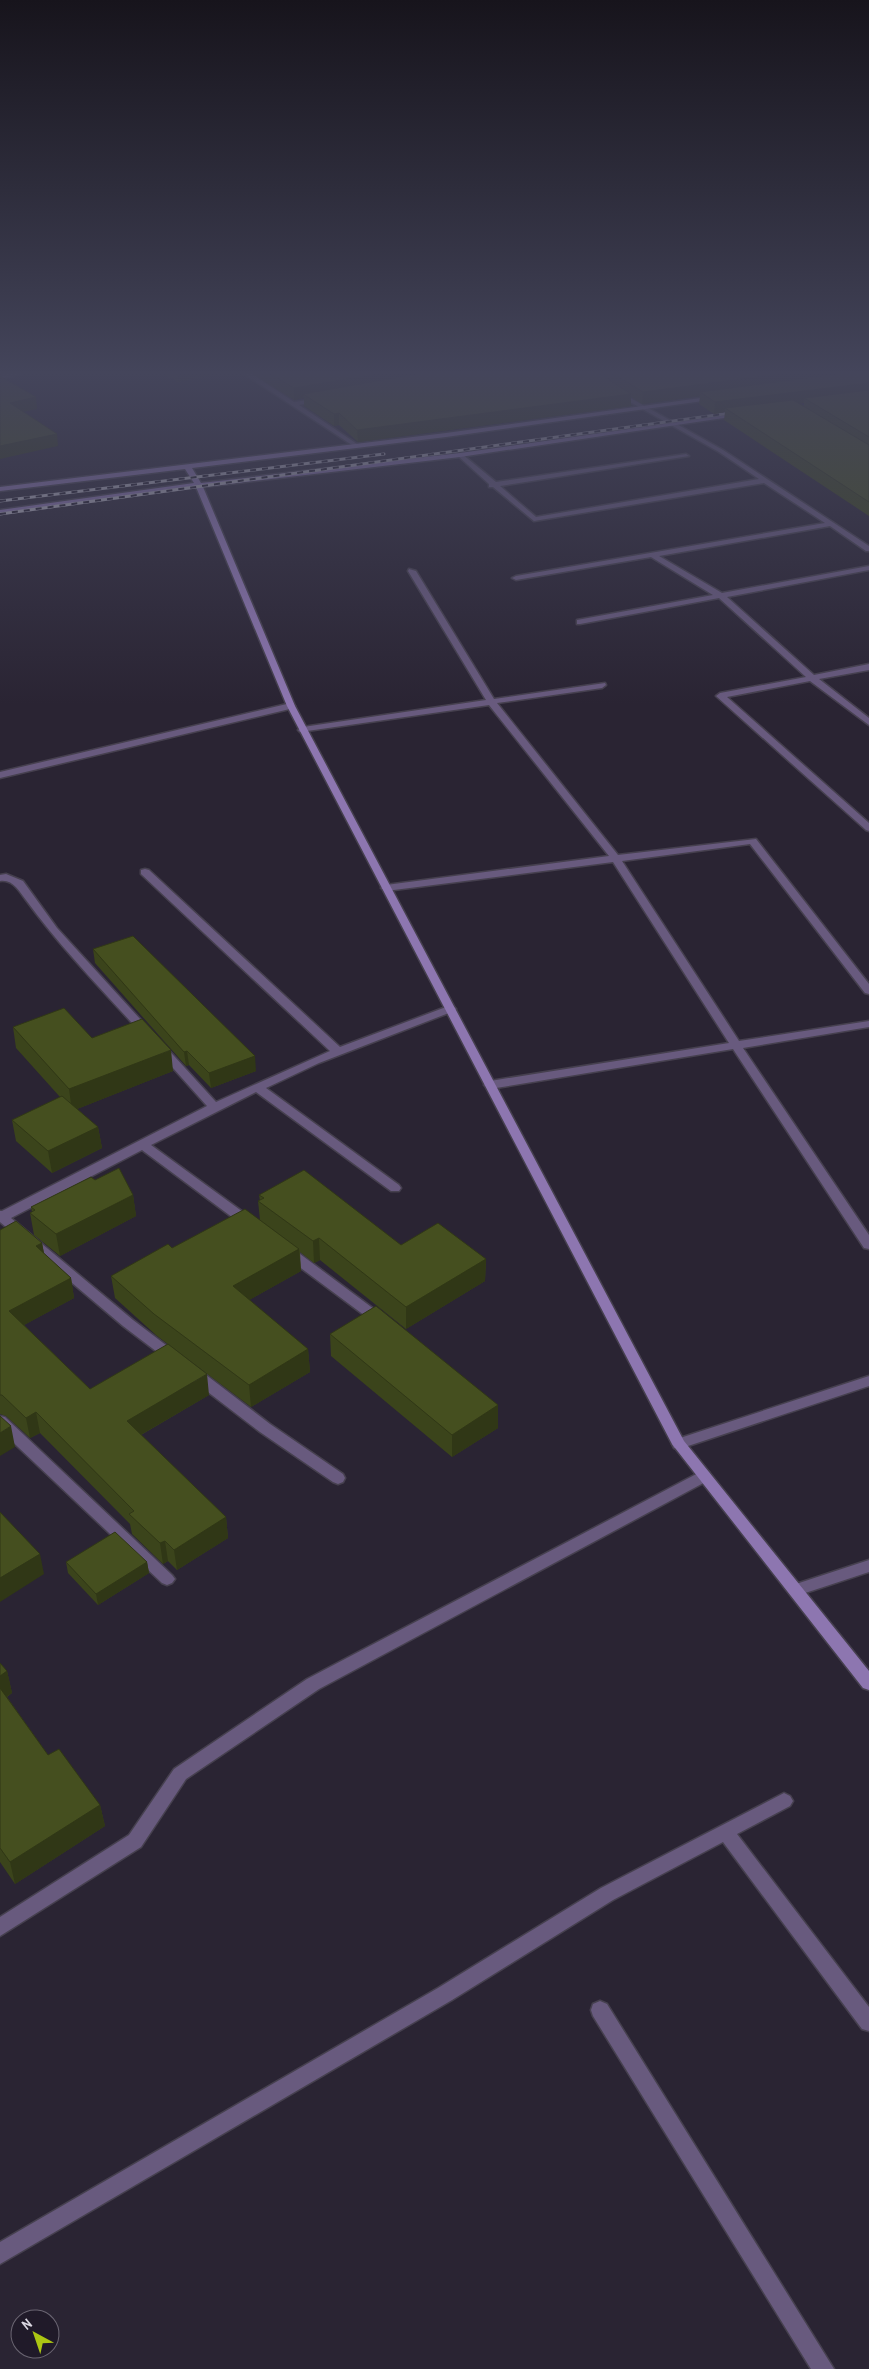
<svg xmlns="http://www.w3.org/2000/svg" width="869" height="2369" font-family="'Archivo Narrow',sans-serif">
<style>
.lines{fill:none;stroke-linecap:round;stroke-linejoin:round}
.street-casing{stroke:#46404f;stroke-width:3}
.secondary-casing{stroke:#46404f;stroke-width:3}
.street{fill:#685a7e;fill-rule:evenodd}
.secondary{fill:#8d76b0;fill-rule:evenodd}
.rail-casing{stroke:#b5b2bd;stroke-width:3}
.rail{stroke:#201a29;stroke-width:2;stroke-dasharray:6;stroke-linecap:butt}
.wall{fill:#3b441b;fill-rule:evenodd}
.shaded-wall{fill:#303716}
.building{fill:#454f1f;stroke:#303716}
</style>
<rect width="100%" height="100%" fill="#2a2433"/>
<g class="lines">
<defs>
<path id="street" d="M 16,372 L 28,372 L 0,379 L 0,375 Z
M 244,372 L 249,372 L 294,402 L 323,398 L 323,400 L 299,405 L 360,446 L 355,447 L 244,374 Z
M 616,390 L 723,450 L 869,546 L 869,551 L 866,551 L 830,526 L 659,556 L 722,593 L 869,566 L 869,570 L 727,597 L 814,675 L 869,664 L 869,670 L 819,679 L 869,718 L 869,725 L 810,681 L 727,697 L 869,823 L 869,831 L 866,830 L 716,696 L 720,693 L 806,677 L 719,598 L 580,624 L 577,624 L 577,620 L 713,595 L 651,557 L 516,580 L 512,578 L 516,576 L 825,523 L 764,483 L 534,521 L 493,487 L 489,487 L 489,484 L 457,455 L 462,454 L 496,482 L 686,454 L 689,456 L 500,486 L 536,517 L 759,479 L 719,452 L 614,393 Z
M 409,569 L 416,571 L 494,699 L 605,683 L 606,685 L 602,688 L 497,703 L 618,855 L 756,839 L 869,984 L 869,994 L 865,993 L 750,844 L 622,861 L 739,1041 L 869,1021 L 869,1027 L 743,1048 L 869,1235 L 869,1249 L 864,1248 L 733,1049 L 490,1089 L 484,1085 L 490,1081 L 729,1043 L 613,862 L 386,891 L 381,888 L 386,885 L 609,856 L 489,705 L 300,732 L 298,730 L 303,727 L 486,700 L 408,571 Z
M 291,703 L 295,706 L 294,708 L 0,778 L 0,772 Z
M 145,869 L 149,870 L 340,1047 L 446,1007 L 454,1007 L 456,1009 L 454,1011 L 319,1063 L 266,1088 L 399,1185 L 401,1188 L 399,1191 L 391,1191 L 256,1092 L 151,1145 L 254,1220 L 255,1223 L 254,1226 L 244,1226 L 142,1150 L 11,1218 L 133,1320 L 179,1355 L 181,1358 L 179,1361 L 169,1361 L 123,1326 L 0,1222 L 0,1211 L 2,1211 L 207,1106 L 156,1049 L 154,1047 L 156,1045 L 164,1045 L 216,1102 L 330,1051 L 141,874 L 141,870 Z
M 6,874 L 23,881 L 57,928 L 151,1031 L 153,1033 L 151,1035 L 143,1035 C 103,991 61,948 26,900 C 19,891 13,879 0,881 L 0,875 Z
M 287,1247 L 292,1248 L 386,1318 L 388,1321 L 386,1324 L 376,1324 L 282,1254 L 280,1251 L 282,1248 Z
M 196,1370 L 201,1371 L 270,1424 L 343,1474 L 345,1478 L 343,1482 L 338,1484 L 333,1482 L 260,1432 L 191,1379 L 189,1375 L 191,1371 Z
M 869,1376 L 869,1386 L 679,1449 L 674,1448 L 672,1444 L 674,1440 Z
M 0,1416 L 5,1417 L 172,1575 L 175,1579 L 172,1583 L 167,1585 L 162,1583 L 0,1430 Z
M 704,1470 L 709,1472 L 711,1476 L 709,1480 L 319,1689 L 186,1779 L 141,1847 L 0,1936 L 0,1917 L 129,1835 L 174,1769 L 307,1679 Z
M 869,1560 L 869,1572 L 796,1596 L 790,1594 L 788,1590 L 790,1586 Z
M 784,1793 L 790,1796 L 793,1801 L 790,1806 L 737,1834 L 869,2007 L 869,2031 L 862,2029 L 723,1842 L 613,1900 L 452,2000 L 0,2264 L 0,2242 L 438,1988 L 601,1888 Z
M 600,2001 L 607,2004 L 834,2369 L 811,2369 L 593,2016 L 591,2010 L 593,2004 Z"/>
<path id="secondary" d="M 715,396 L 717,399 L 446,437 L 192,468 L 201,483 L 460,453 L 741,413 L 744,415 L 460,457 L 203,487 L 295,706 L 684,1441 L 869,1671 L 869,1690 L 863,1688 L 672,1444 L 287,706 L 196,487 L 0,514 L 0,510 L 194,483 L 185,469 L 0,491 L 0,487 L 446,433 Z"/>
</defs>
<use href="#street" class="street-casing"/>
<use href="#secondary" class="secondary-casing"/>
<use href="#street" class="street"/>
<use href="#secondary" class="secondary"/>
<defs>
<path id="rail" d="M 0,501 L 384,454
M 0,514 L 738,412"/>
</defs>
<use href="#rail" class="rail-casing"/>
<use href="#rail" class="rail"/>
</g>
<path class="wall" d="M 160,372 L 227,372 L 178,382 Z
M 249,372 L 869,372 L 869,516 L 724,420 L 725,412 L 714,414 L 699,404 L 700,396 L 642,404 L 631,397 L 631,406 L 358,442 L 339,425 L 334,426 L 304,406 L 304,398 L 294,400 ZM 799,403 L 804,403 L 804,406 Z
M 93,949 L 256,1071 L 211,1088 L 189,1065 L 186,1066 L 95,963 Z
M 13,1027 L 92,1038 L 173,1071 L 77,1109 L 98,1127 L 102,1148 L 52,1173 L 16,1141 L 12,1120 L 60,1097 L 16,1048 Z
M 95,1180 L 133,1195 L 136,1216 L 60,1256 L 34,1235 L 30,1213 L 32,1212 L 31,1207 Z
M 259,1195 L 401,1245 L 486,1259 L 485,1281 L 406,1329 L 320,1260 L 314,1263 L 300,1252 L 301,1271 L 249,1300 L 308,1349 L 310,1372 L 251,1407 L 157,1336 L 115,1298 L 111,1276 L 172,1248 L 260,1220 L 258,1201 L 260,1201 Z
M 0,1230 L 42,1243 L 44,1254 L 71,1278 L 74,1298 L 24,1325 L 90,1389 L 209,1395 L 141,1435 L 226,1517 L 228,1538 L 177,1570 L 168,1561 L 163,1564 L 132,1534 L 130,1524 L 40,1433 L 30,1438 L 6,1416 L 0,1414 Z
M 330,1334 L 498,1405 L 498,1428 L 452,1457 L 331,1356 Z
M 66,1562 L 147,1562 L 149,1573 L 98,1605 L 68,1573 Z
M 0,1663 L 7,1671 L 12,1693 L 7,1697 L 48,1755 L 100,1805 L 105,1826 L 15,1884 L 0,1862 Z"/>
<path class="shaded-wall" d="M 177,372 L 227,372 L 178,382 Z
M 390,372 L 457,372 L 303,394 L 304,398 L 294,400 L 294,388 Z
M 795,372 L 869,372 L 700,392 L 700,396 L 642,404 L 643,392 Z
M 869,383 L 869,395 L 804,398 L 804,403 L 730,412 L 725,408 L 725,412 L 714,414 L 715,402 Z
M 631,394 L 631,406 L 358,442 L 357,430 Z
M 36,397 L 37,409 L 12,414 L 10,403 Z
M 339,413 L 339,425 L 334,426 L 334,414 Z
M 57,434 L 58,446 L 0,459 L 0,446 Z
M 171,1050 L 173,1071 L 72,1111 L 69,1089 Z
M 187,1051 L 189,1065 L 186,1066 L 184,1052 Z
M 255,1056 L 256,1071 L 211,1088 L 209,1073 Z
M 98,1127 L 102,1148 L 52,1173 L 48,1151 Z
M 133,1195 L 136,1216 L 60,1256 L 56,1234 Z
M 319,1238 L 320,1260 L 314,1263 L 313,1241 Z
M 42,1243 L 46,1263 L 36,1246 Z
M 299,1249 L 301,1271 L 235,1308 L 233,1286 Z
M 486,1259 L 485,1281 L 406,1329 L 406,1307 Z
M 71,1278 L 74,1298 L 13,1331 L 9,1311 Z
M 308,1349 L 310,1372 L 251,1407 L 249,1385 Z
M 207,1374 L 209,1395 L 130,1441 L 127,1421 Z
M 498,1405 L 498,1428 L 452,1457 L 452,1435 Z
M 36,1412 L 40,1433 L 30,1438 L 26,1418 Z
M 11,1426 L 15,1447 L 0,1456 L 0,1433 Z
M 226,1517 L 228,1538 L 177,1570 L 174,1550 Z
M 165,1541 L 168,1561 L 163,1564 L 160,1543 Z
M 40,1554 L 44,1574 L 0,1602 L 0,1578 Z
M 147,1562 L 149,1573 L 98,1605 L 96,1594 Z
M 7,1671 L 12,1693 L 0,1701 L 0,1676 Z
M 100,1805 L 105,1826 L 15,1884 L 10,1862 Z"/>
<path class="building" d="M 267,372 L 390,372 L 294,388 Z
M 428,372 L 597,372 L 631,394 L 357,430 L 339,413 L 334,414 L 303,394 Z
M 611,372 L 795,372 L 643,392 Z
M 852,372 L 869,372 L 869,383 L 715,402 L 700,392 Z
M 0,376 L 36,397 L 10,403 L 57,434 L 0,446 Z
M 869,390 L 869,437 L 804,398 Z
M 793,400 L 869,445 L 869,502 L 725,408 Z
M 133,936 L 255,1056 L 209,1073 L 187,1051 L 184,1052 L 93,949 Z
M 64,1008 L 92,1038 L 142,1019 L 171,1050 L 69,1089 L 13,1027 Z
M 62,1096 L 98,1127 L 48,1151 L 12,1120 Z
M 119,1168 L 133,1195 L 56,1234 L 30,1213 L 35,1210 L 31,1207 L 91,1177 L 95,1180 Z
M 304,1170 L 401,1245 L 438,1223 L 486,1259 L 406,1307 L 319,1238 L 313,1241 L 258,1201 L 264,1198 L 259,1195 Z
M 245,1209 L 299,1249 L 233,1286 L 308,1349 L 249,1385 L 154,1314 L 111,1276 L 168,1244 L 172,1248 Z
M 16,1221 L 42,1243 L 36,1246 L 71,1278 L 9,1311 L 90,1389 L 168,1344 L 207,1374 L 127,1421 L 226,1517 L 174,1550 L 165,1541 L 160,1543 L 129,1514 L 134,1511 L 36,1412 L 26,1418 L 2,1395 L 0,1395 L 0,1230 Z
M 376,1306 L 498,1405 L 452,1435 L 330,1334 Z
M 0,1416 L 11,1426 L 0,1433 Z
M 0,1512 L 40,1554 L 0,1578 Z
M 115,1532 L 147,1562 L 96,1594 L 66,1562 Z
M 0,1663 L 7,1671 L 0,1676 Z
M 0,1688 L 48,1755 L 59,1749 L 100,1805 L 10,1862 L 0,1848 Z"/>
<linearGradient id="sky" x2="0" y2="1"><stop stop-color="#17141c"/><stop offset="0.53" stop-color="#44455b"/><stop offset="1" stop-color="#44455b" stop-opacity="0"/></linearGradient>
<rect width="869" height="704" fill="url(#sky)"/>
<g transform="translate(35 2334) rotate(320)"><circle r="24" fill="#201a29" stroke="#6a6572"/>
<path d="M0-4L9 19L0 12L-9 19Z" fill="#acc613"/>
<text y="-8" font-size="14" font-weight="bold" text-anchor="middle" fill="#d9d6e0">N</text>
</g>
</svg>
